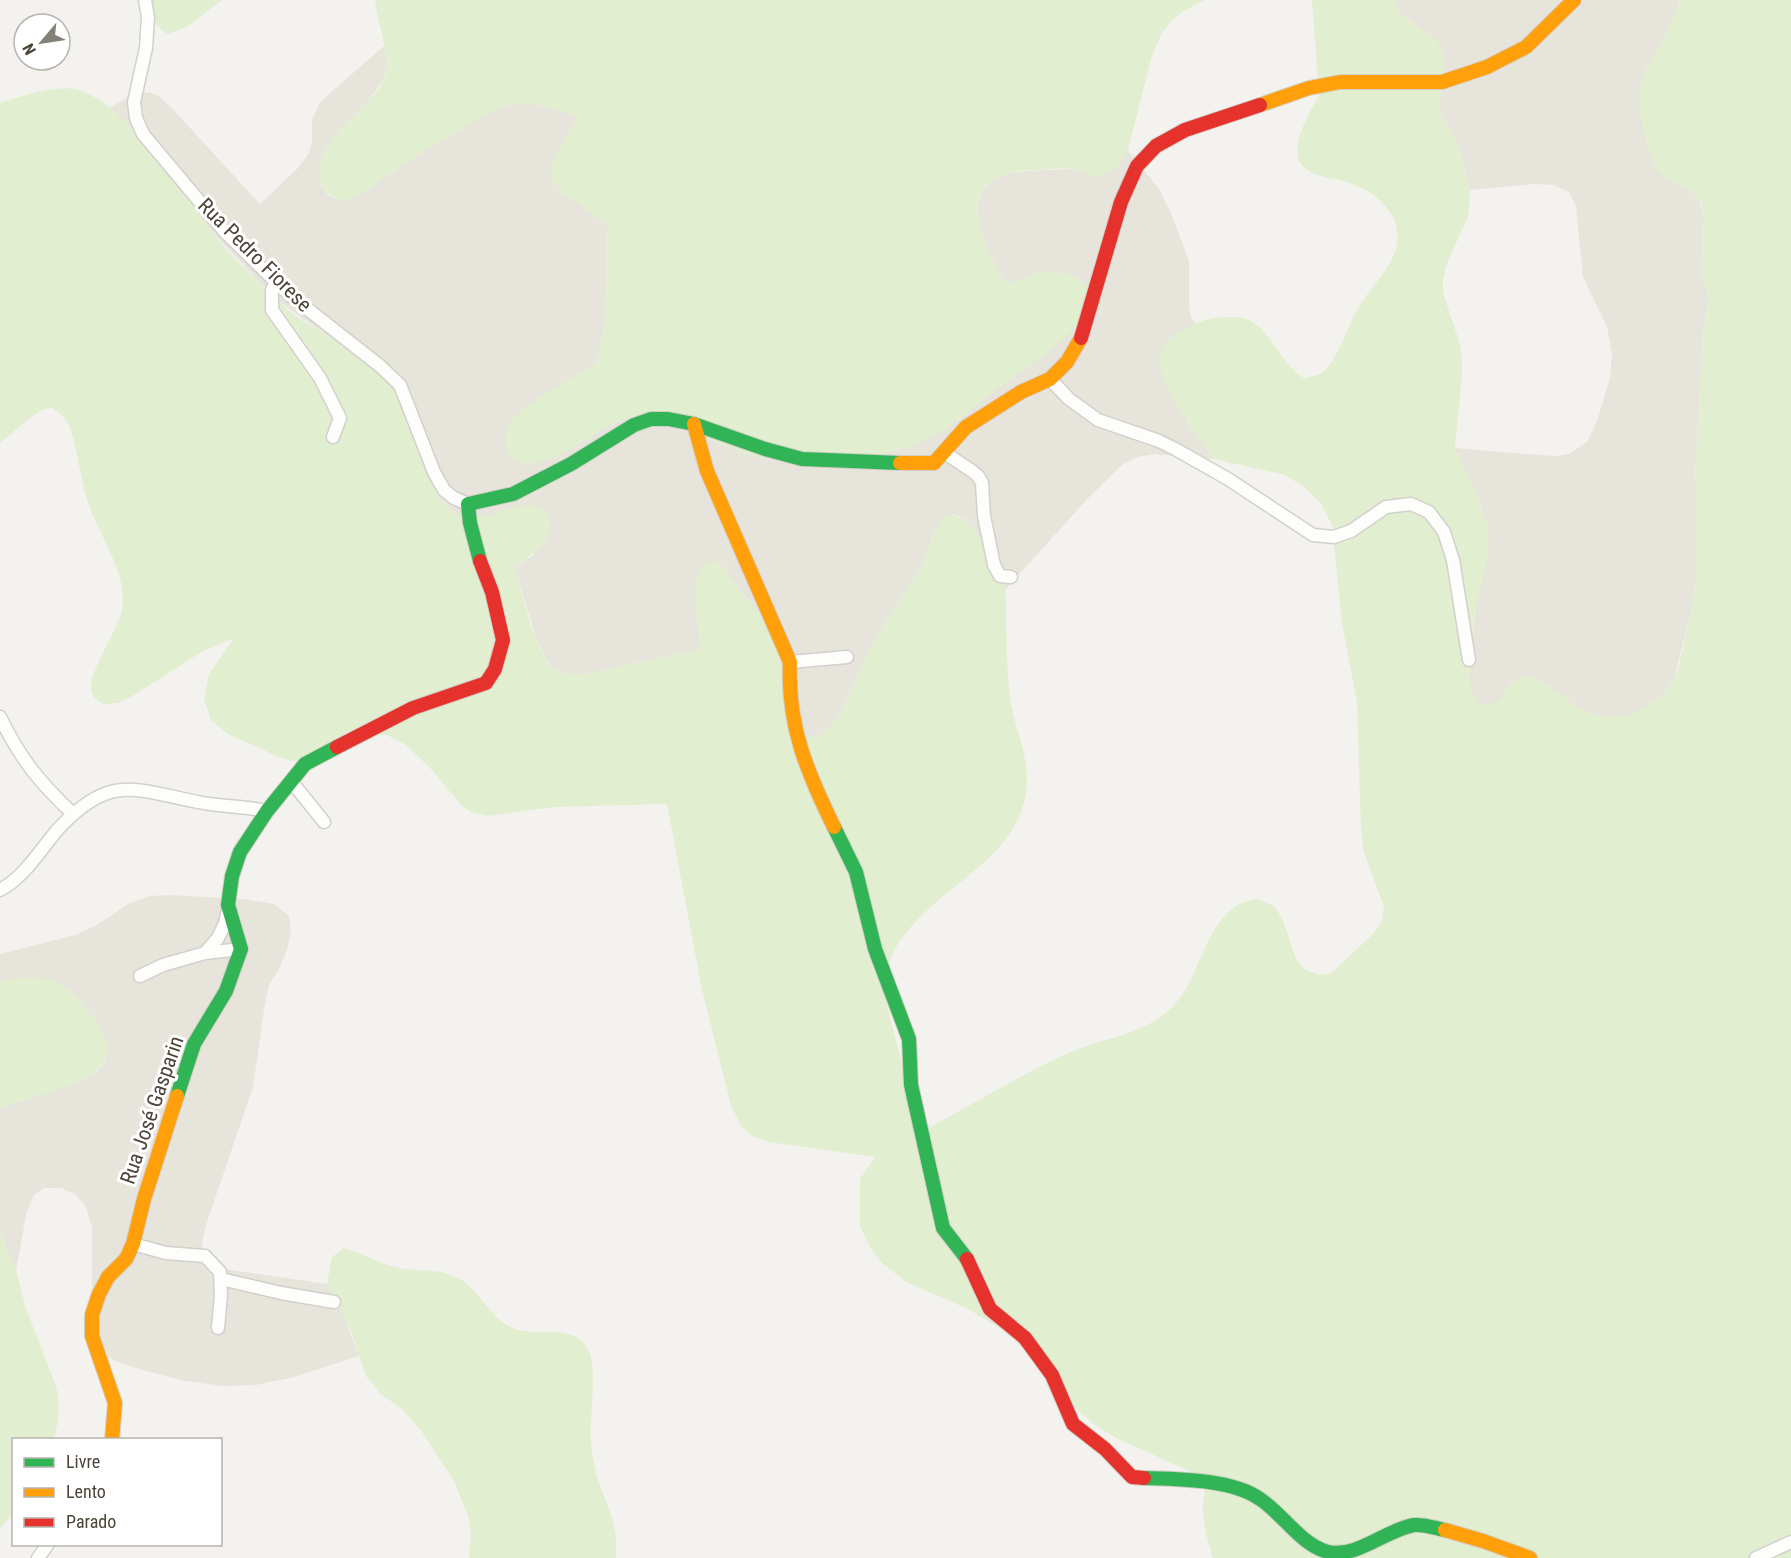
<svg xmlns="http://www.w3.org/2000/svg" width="1791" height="1558" font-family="'Roboto Condensed',sans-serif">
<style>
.residential{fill:#e7e4dc}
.green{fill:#e1eecf}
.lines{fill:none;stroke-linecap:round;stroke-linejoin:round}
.street-casing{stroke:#d2d0cb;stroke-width:15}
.fast-casing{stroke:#d3cfc5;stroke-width:16}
.slow-casing{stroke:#d3cfc5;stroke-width:16}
.jam-casing{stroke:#d3cfc5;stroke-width:16}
.street{stroke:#fdfdfc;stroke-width:12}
.fast{stroke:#30b455;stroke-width:14}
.slow{stroke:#ff9f0a;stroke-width:14}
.jam{stroke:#e5322d;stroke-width:14}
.labels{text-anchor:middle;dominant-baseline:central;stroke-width:6;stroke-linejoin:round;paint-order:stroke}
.street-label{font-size:21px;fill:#4b4439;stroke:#fff}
</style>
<rect width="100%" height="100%" fill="#f4f2ee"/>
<path class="residential" d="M 1393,0 L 1680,0 L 1665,37 L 1643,75 L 1665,178 L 1693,192 L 1700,202 L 1704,217 L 1701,275 L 1709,298 L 1703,333 L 1695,479 L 1695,584 L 1692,608 L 1674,679 L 1664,694 L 1651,704 L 1635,713 L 1621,717 L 1600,716 L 1582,710 L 1566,700 L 1511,684 L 1503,697 L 1494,705 L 1482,706 L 1472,694 L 1469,678 L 1471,645 L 1487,525 L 1477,494 L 1455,448 L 1527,454 L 1556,456 L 1569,454 L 1587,442 L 1597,421 L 1610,378 L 1612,354 L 1607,327 L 1583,277 L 1576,207 L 1569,192 L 1553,185 L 1534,184 L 1470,190 L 1463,161 L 1457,143 L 1438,109 L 1443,78 L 1436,40 L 1399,13 Z
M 384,46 L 387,65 L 383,80 L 367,103 L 337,133 L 324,151 L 321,185 L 329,196 L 344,201 L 363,193 L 406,162 L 473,122 L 498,108 L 512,104 L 530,103 L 578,116 L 552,163 L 562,192 L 608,225 L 605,324 L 596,363 L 579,375 L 615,423 L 631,417 L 653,416 L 697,432 L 741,452 L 763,458 L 864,456 L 911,446 L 928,439 L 958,420 L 988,395 L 1046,353 L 1075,327 L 1072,275 L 1054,271 L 1035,274 L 1006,285 L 984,243 L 978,218 L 977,206 L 983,189 L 994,179 L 1009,173 L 1025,171 L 1117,167 L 1128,150 L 1159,189 L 1171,213 L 1189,261 L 1189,306 L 1191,318 L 1196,323 L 1168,340 L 1187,422 L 1214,459 L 1155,454 L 1137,457 L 1122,465 L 1091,495 L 1005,590 L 990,556 L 974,530 L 963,519 L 954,514 L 934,532 L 922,566 L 875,639 L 841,711 L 830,727 L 820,736 L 807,737 L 769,630 L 755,608 L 718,561 L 695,604 L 701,649 L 585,674 L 567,674 L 554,669 L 545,657 L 537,640 L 514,567 L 535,554 L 485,516 L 476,517 L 459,515 L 450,509 L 439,498 L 429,474 L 355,341 L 316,328 L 285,306 L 264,287 L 214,234 L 110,107 L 127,98 L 144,92 L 156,94 L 168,104 L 260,204 L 297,169 L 309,153 L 312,140 L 312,119 L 321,101 Z
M 169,895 L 243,899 L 274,904 L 289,916 L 291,931 L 288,947 L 281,965 L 269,985 L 265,1003 L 253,1087 L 205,1228 L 202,1245 L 205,1259 L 210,1264 L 225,1269 L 327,1284 L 342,1312 L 359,1356 L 294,1377 L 256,1385 L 223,1386 L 185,1381 L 142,1370 L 115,1361 L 104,1354 L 92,1321 L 92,1227 L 86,1207 L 76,1195 L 61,1188 L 44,1188 L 34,1195 L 27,1211 L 16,1270 L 0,1232 L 0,1108 L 70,1085 L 97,1071 L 106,1061 L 18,978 L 0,982 L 0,954 L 75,935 L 97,925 L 130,903 L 150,896 Z"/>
<path class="green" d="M 144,0 L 222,0 L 187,27 L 167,34 L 155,24 Z
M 375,0 L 1205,0 L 1182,12 L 1170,22 L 1161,35 L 1152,56 L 1128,150 L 1117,167 L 1097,178 C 1092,176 1086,172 1080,171 C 1067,166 1048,170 1034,170 C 949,172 979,237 1006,284 L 1035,274 L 1054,271 L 1072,275 L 1086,284 L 1093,302 C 1078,333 1039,359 1011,379 C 983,398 957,425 926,440 C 885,460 811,465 765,458 C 733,454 703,434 672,423 C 665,421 658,417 651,416 C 638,416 626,418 615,423 C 594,433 523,487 508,452 C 504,442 504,431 510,422 C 525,402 573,379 596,363 L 605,324 L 608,225 L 562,192 L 550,177 L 552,163 L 578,116 L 530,103 L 512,104 L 498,108 L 406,162 L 363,193 L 344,201 C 331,196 322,192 320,177 C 312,140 368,112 383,81 C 393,60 377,23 375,0 Z
M 1312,0 L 1393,0 L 1399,13 L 1436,40 L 1443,53 L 1443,78 L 1438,109 L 1457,143 L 1463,161 L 1470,190 L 1468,217 L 1447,263 L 1443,280 L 1443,293 L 1459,341 L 1462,357 L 1462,375 L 1455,448 L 1477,494 L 1487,525 L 1489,538 L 1486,566 L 1474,616 L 1469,678 L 1472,693 L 1482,706 C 1503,704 1500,694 1513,683 C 1517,680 1522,677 1526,675 L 1541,681 L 1582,710 L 1600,716 L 1621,717 L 1635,713 L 1651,704 L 1664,694 L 1674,679 L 1679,665 L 1692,608 L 1695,584 L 1695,479 L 1703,333 L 1709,298 L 1701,275 L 1704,217 L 1701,202 L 1693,192 L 1665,178 L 1655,167 L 1647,146 L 1639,109 L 1639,91 L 1643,75 L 1665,37 L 1680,0 L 1791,0 L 1791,1558 L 1213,1558 C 1204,1528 1199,1510 1207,1479 L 1118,1439 L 1092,1423 L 1073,1405 L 1033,1356 L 1001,1329 L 968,1309 L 908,1283 L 883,1264 L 872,1251 L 860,1227 L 860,1179 L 875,1157 L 769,1142 L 752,1136 L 741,1126 L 731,1105 L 702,990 L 667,804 L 554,807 L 488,816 L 473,813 L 462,806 L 431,769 L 406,745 L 387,735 L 374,735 L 299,763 L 281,758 L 228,734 L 211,720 L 204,699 L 209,674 L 234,638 L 203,651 L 131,697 L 118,703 L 103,704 C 100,701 95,699 93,695 C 82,676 123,628 123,602 C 124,569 101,538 90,508 C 80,482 79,453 70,428 C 66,418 61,414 52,408 L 42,410 L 31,417 L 0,443 L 0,103 C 23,96 51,85 75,89 C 82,90 90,95 96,98 C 108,104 117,115 127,124 C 144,142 162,162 177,182 C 190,199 201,218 214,234 C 228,253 247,270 264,287 C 279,302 297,320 317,329 C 348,343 377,342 398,373 C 423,409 420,488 451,510 C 474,526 498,510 521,506 C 526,505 533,505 539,506 C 568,531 536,553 514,567 C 522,592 535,651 553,668 C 562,675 574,674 585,674 L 701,649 L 695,604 L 696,578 L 706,562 L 718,561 L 755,608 L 769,630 L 807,737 L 820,736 L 830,727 L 841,711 L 875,639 L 922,566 L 934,532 L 944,515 C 972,512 987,549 996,570 C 999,577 1004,584 1005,591 C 1007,601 1006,613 1006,623 C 1007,646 1007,668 1009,691 C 1012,725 1032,758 1026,793 C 1014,874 903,895 885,976 C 883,983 885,991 885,998 L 920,1133 C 968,1107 1015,1078 1064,1055 C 1098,1039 1140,1036 1168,1011 C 1201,983 1201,925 1241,903 C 1246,901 1254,900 1259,899 L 1275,907 L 1283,920 L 1296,959 L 1303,969 L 1320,975 L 1331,973 L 1370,937 L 1381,923 L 1384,907 L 1364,852 L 1361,830 L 1357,702 L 1342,623 L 1332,525 L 1322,505 L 1303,486 L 1285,475 L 1214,459 C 1199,439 1149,374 1161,350 C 1167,338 1181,332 1193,325 C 1204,318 1234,314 1247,319 C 1272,330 1280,364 1304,378 C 1314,376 1322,375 1328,367 C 1341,350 1347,328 1357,310 C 1368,290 1387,274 1395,252 C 1399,241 1398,228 1393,217 C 1383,199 1366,188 1347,182 C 1333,178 1310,177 1301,164 C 1289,147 1310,111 1319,96 Z
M 35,977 C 42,979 51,980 57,983 C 73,990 86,1008 96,1021 C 142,1082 36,1092 0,1108 L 0,982 L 18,978 Z
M 0,1232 L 16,1270 L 25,1306 L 56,1386 C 60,1404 60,1422 53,1439 L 14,1440 L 13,1513 L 0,1528 Z
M 344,1248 C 363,1253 380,1265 400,1268 C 420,1272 439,1268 458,1278 C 481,1290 490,1320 515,1329 C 538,1337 572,1323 587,1348 C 598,1365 590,1412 591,1434 C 591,1451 594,1467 599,1483 C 605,1499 612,1514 615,1531 C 617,1539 616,1549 616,1558 L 469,1558 L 471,1532 L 468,1516 L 454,1481 L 422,1432 L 403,1410 L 381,1394 L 366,1376 L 350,1329 L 327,1284 L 332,1257 Z"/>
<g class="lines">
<defs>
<path id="street" d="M 145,0 L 148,17 L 146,48 L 134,102 L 136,118 L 143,134 L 225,232 L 276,282 L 291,296 L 380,366 L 400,385 L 434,472 L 444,490 L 454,498 L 468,504
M 276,282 L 272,290 L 272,310 L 320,378 L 340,418 L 333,437
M 1050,379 L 1069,399 L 1098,420 L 1159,441 L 1177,450 L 1228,479 L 1313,535 L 1334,537 L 1351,531 L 1386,507 L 1411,504 L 1429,512 L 1444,532 L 1453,560 L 1469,660
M 945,453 L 972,471 L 978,476 L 982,483 L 984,516 L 994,565 L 1000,576 L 1011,577
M 790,662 L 847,657
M 0,717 C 20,758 39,782 72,813
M 291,781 L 324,822
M 0,890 C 26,876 41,848 60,827 C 111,773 135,790 198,802 C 221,807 244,806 267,811
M 205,953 L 241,949
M 140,976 L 163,965 L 205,953 L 218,938 L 225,923 L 228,910
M 133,1244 L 166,1253 L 205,1256 L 220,1272 L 221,1295 L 218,1328
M 221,1279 L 281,1293 L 334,1302
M 38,1558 L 48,1544
M 1756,1558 L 1791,1542"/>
<path id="fast" d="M 480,561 L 470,523 L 468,504 L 513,494 L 571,464 L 634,425 L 651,419 L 668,419 L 694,424 L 765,449 L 802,459 L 900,463
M 834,827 L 856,872 L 875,949 L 909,1039 L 911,1085 L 943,1228 L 967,1259
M 177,1096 L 194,1044 L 226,991 L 241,949 L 228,905 L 232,876 L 240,852 L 267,811 L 305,764 L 337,747
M 1144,1478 C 1178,1479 1232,1479 1260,1499 C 1283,1514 1301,1545 1328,1552 C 1358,1558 1385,1530 1414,1525 C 1424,1524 1435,1528 1445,1530"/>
<path id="slow" d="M 1260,105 L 1309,88 L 1340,82 L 1442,82 L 1487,67 L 1526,47 L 1574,0
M 694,424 L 707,471 L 790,662 C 787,725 807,772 834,827
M 900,463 L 934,463 L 966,427 L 1021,392 L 1050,379 L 1067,362 L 1081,338
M 112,1440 L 115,1403 L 92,1336 L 92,1315 L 99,1294 L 108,1277 L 126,1259 L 133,1244 L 144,1199 L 177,1096
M 1445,1530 L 1483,1541 L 1530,1558"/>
<path id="jam" d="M 1081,338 L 1121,202 L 1137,166 L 1156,146 L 1185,130 L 1260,105
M 337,747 L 413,708 L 486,683 L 495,669 L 503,640 L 492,592 L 480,561
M 967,1259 L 990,1309 L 1025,1338 L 1052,1375 L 1073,1424 L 1105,1449 L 1132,1477 L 1144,1478"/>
</defs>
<use href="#street" class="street-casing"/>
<use href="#fast" class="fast-casing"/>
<use href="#slow" class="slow-casing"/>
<use href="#jam" class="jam-casing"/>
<use href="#street" class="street"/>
<use href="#fast" class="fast"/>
<use href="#slow" class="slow"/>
<use href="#jam" class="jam"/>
</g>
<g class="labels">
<g class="street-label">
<text transform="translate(255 255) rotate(45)">Rua Pedro Fiorese</text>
<text transform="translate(152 1110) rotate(-71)">Rua José Gasparin</text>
</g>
</g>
<rect x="12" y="1438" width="210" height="108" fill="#ffffff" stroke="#b7b4b0" stroke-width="1.5"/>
<rect x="24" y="1458" width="30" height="9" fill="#30b455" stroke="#b7b4b0" stroke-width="1.5"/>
<text x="66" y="1468" font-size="18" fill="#4b4439">Livre</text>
<rect x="24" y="1488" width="30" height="9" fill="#ff9f0a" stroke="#b7b4b0" stroke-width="1.5"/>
<text x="66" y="1498" font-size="18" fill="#4b4439">Lento</text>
<rect x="24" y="1518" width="30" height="9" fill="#e5322d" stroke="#b7b4b0" stroke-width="1.5"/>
<text x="66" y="1528" font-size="18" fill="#4b4439">Parado</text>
<g transform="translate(42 42) rotate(241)"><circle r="28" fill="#ffffff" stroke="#b7b4b0" stroke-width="1.5"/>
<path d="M0-4.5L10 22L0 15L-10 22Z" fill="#868178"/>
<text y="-9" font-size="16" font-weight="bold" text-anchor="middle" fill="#4b4439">N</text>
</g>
</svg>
